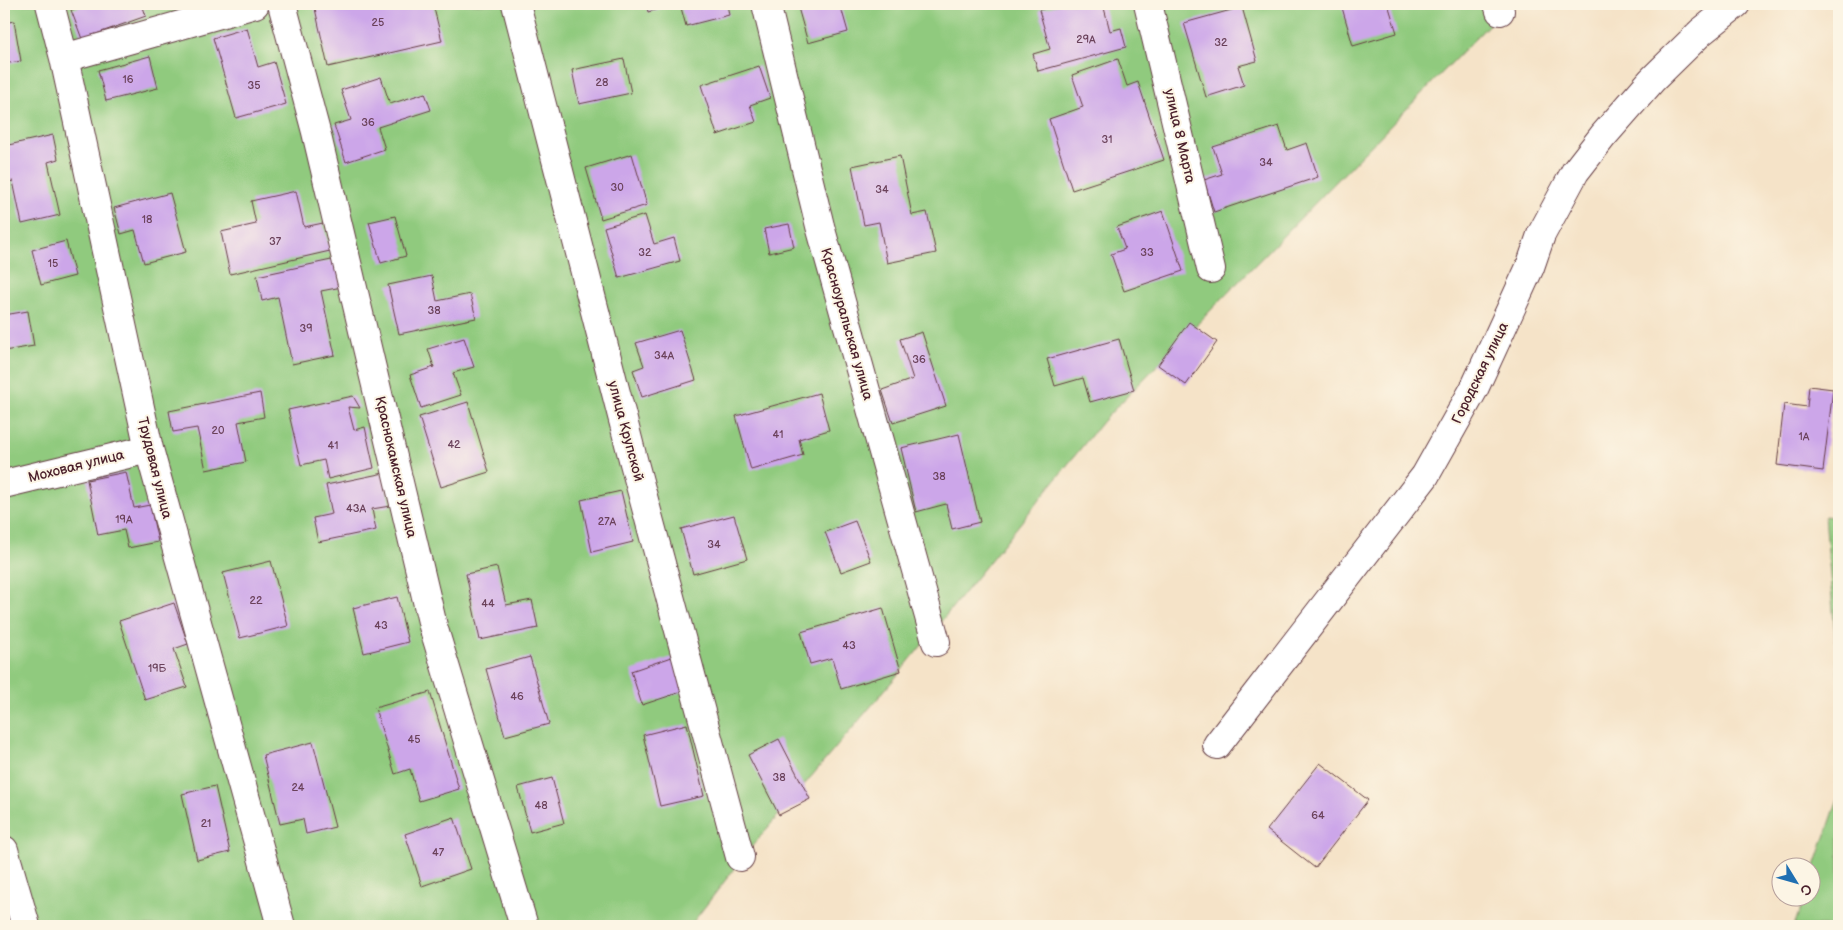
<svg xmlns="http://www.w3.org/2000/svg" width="1843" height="930" font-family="'Balsamiq Sans',sans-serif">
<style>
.green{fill:#90ca7e;stroke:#6d7454}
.building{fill:#cca6e9}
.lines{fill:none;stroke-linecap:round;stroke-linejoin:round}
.minor-casing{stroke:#643c43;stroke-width:30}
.minor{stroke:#fff;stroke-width:28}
.labels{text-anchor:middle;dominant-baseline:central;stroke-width:4;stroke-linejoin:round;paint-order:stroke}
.number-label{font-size:11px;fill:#6a415a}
.street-label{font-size:14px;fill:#4a1f2b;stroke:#fcf5e5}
</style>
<rect width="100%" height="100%" fill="#fcf5e5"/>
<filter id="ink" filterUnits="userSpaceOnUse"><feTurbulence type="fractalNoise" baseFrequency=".02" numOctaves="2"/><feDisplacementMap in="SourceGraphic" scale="10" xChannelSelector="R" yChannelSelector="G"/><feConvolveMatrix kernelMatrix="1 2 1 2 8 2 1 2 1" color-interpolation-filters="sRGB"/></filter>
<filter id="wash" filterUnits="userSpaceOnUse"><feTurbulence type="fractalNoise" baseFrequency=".0096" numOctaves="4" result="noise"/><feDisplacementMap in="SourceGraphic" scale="20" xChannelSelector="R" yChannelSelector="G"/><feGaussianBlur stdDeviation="1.12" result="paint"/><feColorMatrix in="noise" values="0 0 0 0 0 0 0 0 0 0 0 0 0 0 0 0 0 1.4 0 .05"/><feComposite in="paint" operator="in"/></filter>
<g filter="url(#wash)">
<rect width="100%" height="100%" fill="#f5e3c8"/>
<path class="green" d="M 4,4 L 1509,4 L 1102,422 L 901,671 L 748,851 L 690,926 L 4,926 Z
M 1825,516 L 1839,518 L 1839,683 Z
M 1839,796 L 1839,926 L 1794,926 L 1804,898 L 1810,898 L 1811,878 Z"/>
<g id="blocks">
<path class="building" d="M 87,4 L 142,4 L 146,16 L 82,39 L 71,10 Z
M 314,4 L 433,4 L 442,41 L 328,67 Z
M 646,4 L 678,4 L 648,12 Z
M 680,4 L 727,4 L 729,15 L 686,26 Z
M 797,4 L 840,4 L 848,32 L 808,43 Z
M 1061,4 L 1103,4 L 1110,31 L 1121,28 L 1126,47 L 1038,71 L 1033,54 L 1050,49 L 1039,10 Z
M 1341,4 L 1388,4 L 1397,33 L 1353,46 Z
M 1242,7 L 1257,61 L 1238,66 L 1244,85 L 1206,97 L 1184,23 Z
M 14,21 L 21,61 L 4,64 L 4,23 Z
M 247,28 L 258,67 L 274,62 L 286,104 L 236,118 L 213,38 Z
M 150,56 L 158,88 L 106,101 L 98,70 Z
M 624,59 L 631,93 L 579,104 L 572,70 Z
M 1118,59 L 1127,86 L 1138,82 L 1164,160 L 1072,190 L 1049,119 L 1083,107 L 1072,75 Z
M 759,66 L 770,98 L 750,105 L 756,122 L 717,135 L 701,85 Z
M 381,77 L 390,104 L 425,93 L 431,110 L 378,127 L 385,149 L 346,162 L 334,125 L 351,120 L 341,90 Z
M 1279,126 L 1287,150 L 1307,143 L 1318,177 L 1214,212 L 1204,180 L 1222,174 L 1213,147 Z
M 53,135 L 58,159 L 48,162 L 60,215 L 22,224 L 13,181 L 4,183 L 4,146 Z
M 632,154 L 647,205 L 601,219 L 586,168 Z
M 900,156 L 912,215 L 927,212 L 936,253 L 887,263 L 879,222 L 864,225 L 852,166 Z
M 296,191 L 304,227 L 323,223 L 330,251 L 230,274 L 221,232 L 256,224 L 251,201 Z
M 170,193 L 186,252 L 144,263 L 135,230 L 121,234 L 114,208 Z
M 1163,211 L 1183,271 L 1124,291 L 1111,254 L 1125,249 L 1117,227 Z
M 645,215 L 654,244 L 674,238 L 680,261 L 619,278 L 604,227 Z
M 395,216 L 406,256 L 381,263 L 369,222 Z
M 789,224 L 794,247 L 769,253 L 764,229 Z
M 66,241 L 75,276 L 41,285 L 32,250 Z
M 336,259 L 342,287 L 321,291 L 335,355 L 292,364 L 278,297 L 262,301 L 257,276 Z
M 432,276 L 437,301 L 470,294 L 476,318 L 399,334 L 388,285 Z
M 28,311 L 34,346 L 4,351 L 4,315 Z
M 1189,322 L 1217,342 L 1186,385 L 1158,365 Z
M 680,330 L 696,380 L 642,397 L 633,370 L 644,366 L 636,343 Z
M 922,332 L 946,406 L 893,423 L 882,390 L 913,379 L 900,339 Z
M 464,338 L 474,367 L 453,373 L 461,395 L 421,408 L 410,375 L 434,367 L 428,349 Z
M 1119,339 L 1134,390 L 1090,402 L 1083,378 L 1055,386 L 1047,359 Z
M 1809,386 L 1833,389 L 1823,471 L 1777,465 L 1784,404 L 1807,407 Z
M 260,393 L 264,417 L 238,422 L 246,462 L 206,470 L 197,428 L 173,432 L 169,411 Z
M 819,393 L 829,430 L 799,439 L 803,455 L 751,470 L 736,416 Z
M 353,396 L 360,408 L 348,407 L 354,430 L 365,427 L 374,468 L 328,479 L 324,460 L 301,465 L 288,410 Z
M 468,402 L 489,472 L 441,487 L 419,417 Z
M 959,434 L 980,522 L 952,529 L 946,504 L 916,512 L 901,448 Z
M 126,472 L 134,508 L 150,505 L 158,542 L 128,548 L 124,530 L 98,535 L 87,480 Z
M 384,473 L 390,506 L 372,509 L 376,530 L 318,542 L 313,518 L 332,514 L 326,485 Z
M 621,491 L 633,542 L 592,552 L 581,500 Z
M 734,515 L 747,559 L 693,574 L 681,529 Z
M 855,521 L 871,561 L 841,572 L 825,532 Z
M 271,561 L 288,626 L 240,638 L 223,573 Z
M 497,567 L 506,605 L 532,600 L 538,628 L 480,640 L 466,574 Z
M 397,597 L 408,642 L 364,653 L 353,608 Z
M 174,603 L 188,644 L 174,649 L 187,687 L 145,700 L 119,621 Z
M 883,608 L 901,671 L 841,689 L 832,658 L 810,664 L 801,632 Z
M 530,657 L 549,724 L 505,736 L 486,669 Z
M 672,657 L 684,691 L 642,705 L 631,671 Z
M 430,692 L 459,789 L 419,801 L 410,769 L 395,774 L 375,708 Z
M 687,724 L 704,796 L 660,806 L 643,735 Z
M 779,739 L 810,799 L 779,815 L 748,755 Z
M 313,742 L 335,827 L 306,834 L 303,819 L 280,824 L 263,755 Z
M 1320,763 L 1368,800 L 1315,868 L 1267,830 Z
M 552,778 L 564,823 L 530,832 L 518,787 Z
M 215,786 L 230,852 L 197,860 L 182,794 Z
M 454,817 L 471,869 L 422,886 L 405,834 Z
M 589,921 L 591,926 L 575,926 Z"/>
</g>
</g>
<g filter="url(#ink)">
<use href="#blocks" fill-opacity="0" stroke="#643c43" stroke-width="1"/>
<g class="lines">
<defs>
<path id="minor" d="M 50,4 L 64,58 L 149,449 L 281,926
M 282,4 L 316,132 L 433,626 L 524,926
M 516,4 L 634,463 L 740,857
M 766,4 L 820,226 L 936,642
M 1148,4 L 1211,269
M 1498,4 L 1500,11
M 64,58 L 255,4
M 4,484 L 149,449
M 1217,745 L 1425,476 L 1474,389 L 1530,267 L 1541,235 L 1575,172 L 1603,136 L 1652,80 L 1701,32 L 1736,4
M 4,850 L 26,926"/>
</defs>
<use href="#minor" class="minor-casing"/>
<use href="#minor" class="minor"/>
</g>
</g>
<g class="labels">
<g class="number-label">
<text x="378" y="22">25</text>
<text x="1086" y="39">29А</text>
<text x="1221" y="42">32</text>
<text x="128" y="79">16</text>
<text x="602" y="82">28</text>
<text x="254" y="85">35</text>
<text x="368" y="122">36</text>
<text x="1107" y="139">31</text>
<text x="1266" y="162">34</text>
<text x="617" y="187">30</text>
<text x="882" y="189">34</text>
<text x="147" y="219">18</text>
<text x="275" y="241">37</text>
<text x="645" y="252">32</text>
<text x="1147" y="252">33</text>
<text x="53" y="263">15</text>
<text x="434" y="310">38</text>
<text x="306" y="328">39</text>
<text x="664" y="355">34А</text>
<text x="919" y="359">36</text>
<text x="218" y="430">20</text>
<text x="778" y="434">41</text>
<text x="1804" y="436">1А</text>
<text x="454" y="444">42</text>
<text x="333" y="445">41</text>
<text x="939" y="476">38</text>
<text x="356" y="508">43А</text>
<text x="124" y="519">19А</text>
<text x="607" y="521">27А</text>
<text x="714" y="544">34</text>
<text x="256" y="600">22</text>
<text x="488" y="603">44</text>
<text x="381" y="625">43</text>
<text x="849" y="645">43</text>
<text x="157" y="668">19Б</text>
<text x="517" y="696">46</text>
<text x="414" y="739">45</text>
<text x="779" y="777">38</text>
<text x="298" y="787">24</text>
<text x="541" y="805">48</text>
<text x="1318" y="815">64</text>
<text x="206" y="823">21</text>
<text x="438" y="852">47</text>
</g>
<g class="street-label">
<text transform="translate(1180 136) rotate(77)">улица 8 Марта</text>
<text transform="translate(847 324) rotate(74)">Красноуральская улица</text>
<text transform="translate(1480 373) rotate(-64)">Городская улица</text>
<text transform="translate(626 431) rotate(75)">улица Крупской</text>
<text transform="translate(76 466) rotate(-14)">Моховая улица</text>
<text transform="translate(396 467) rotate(77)">Краснокамская улица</text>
<text transform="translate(155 468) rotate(76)">Трудовая улица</text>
</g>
</g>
<rect width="1843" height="930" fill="none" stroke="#fcf5e5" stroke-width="20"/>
<g transform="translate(1796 882) rotate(127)"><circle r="24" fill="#fcf5e5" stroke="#b59f9b"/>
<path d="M0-4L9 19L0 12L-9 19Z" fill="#1f6fb2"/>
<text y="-8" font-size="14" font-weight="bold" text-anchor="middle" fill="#4a1f2b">С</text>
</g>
</svg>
